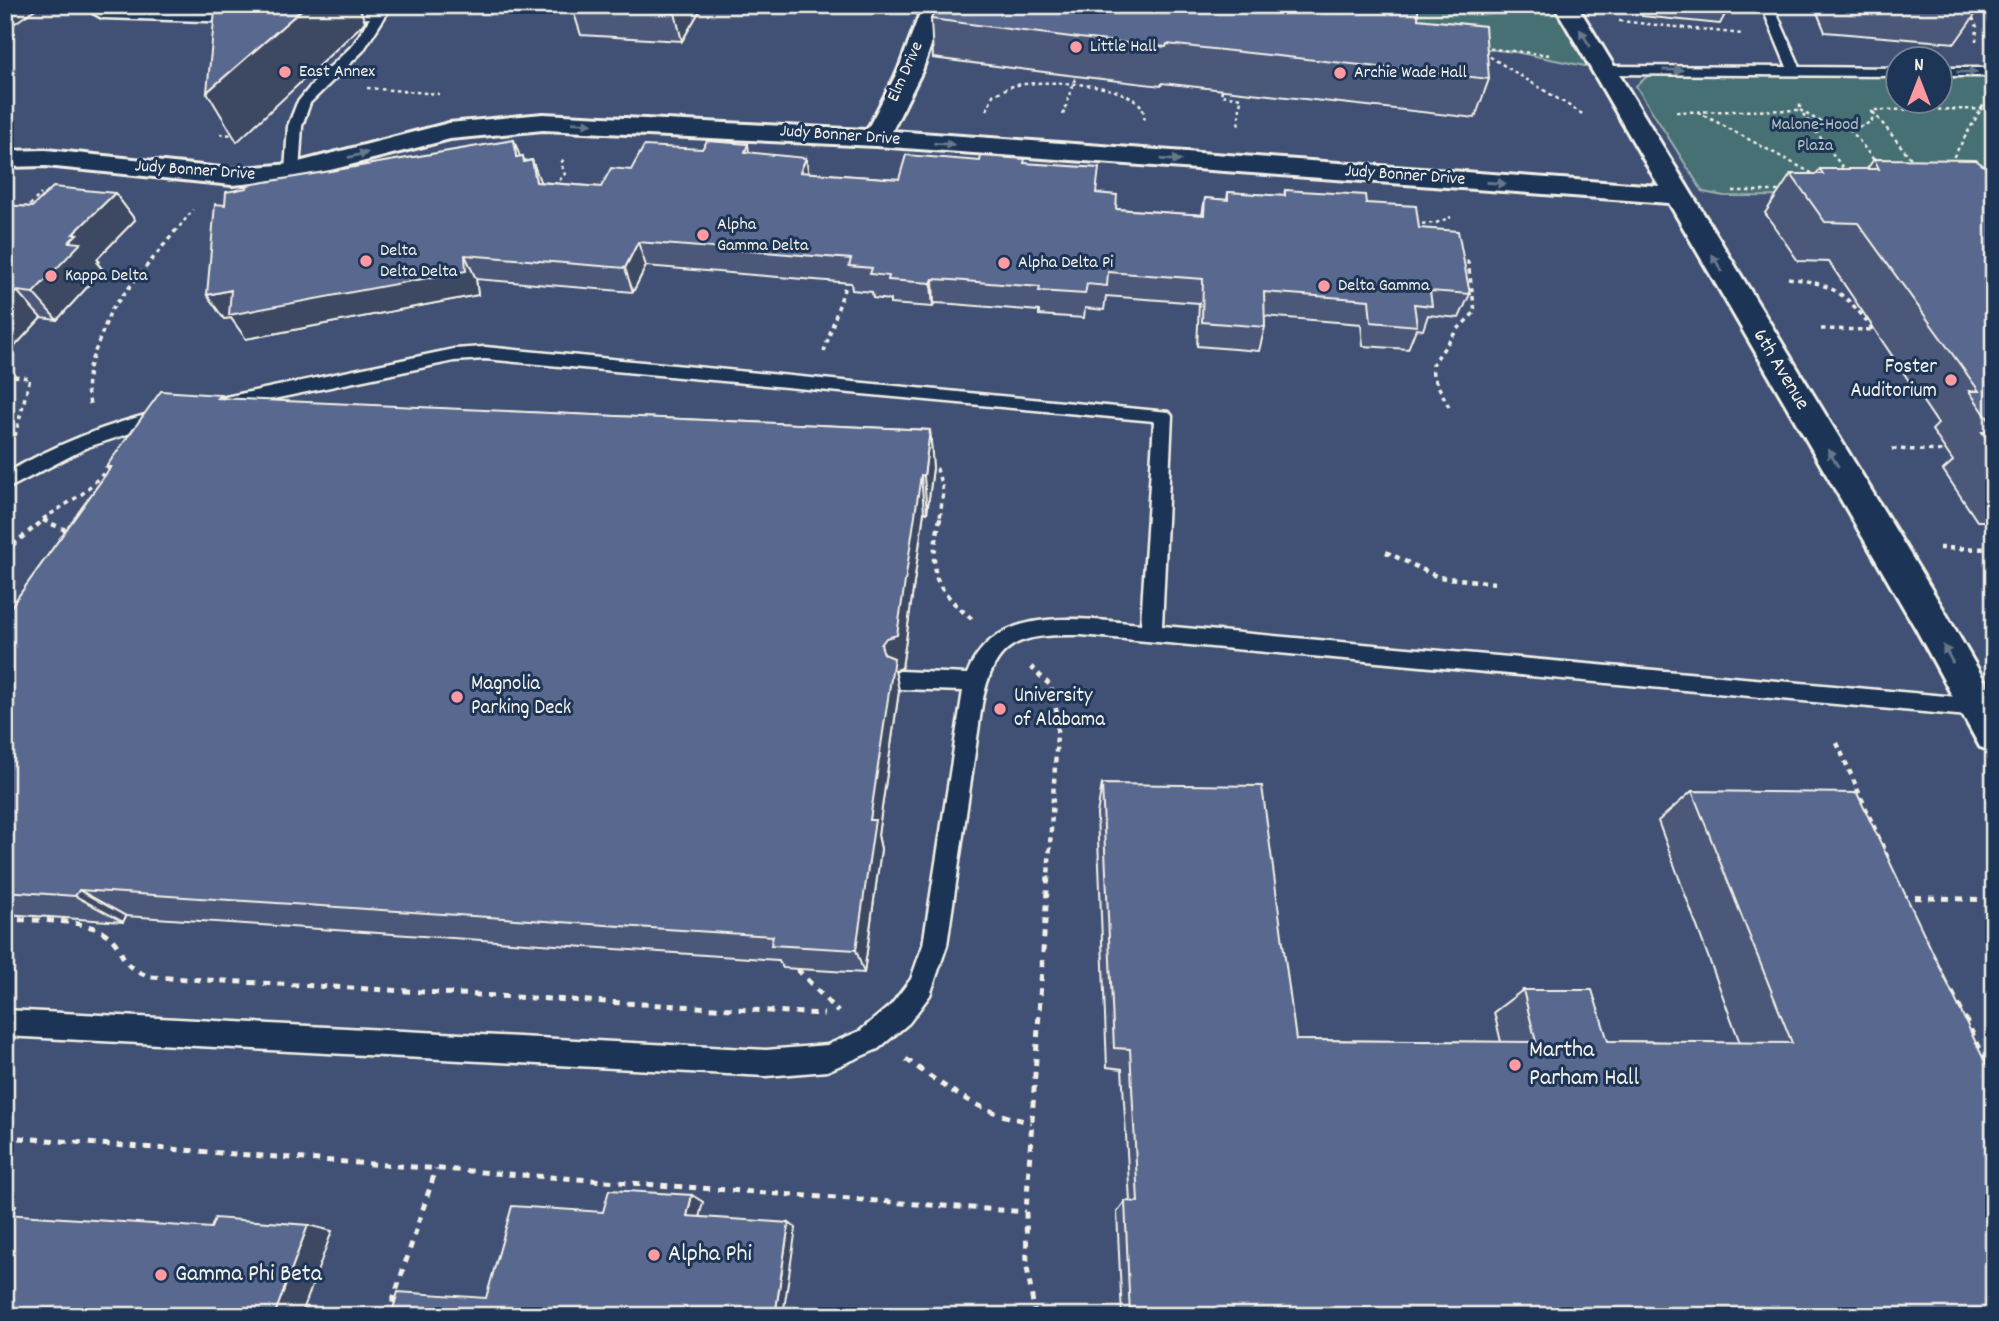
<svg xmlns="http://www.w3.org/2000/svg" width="1999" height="1321" font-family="Dekko,sans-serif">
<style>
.built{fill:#3f5175;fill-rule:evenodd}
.green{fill:#477074;stroke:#9eb0ae;stroke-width:2}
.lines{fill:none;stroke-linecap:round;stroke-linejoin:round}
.lane-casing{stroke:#f4f1e8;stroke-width:5}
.street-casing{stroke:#f4f1e8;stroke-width:6}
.path-far3{stroke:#f4f1e8;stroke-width:2.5;stroke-dasharray:3.5 3.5;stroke-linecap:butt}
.path-far2{stroke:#f4f1e8;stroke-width:3.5;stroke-dasharray:4.5 4.5;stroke-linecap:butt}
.path-far1{stroke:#f4f1e8;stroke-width:4.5;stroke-dasharray:5 5;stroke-linecap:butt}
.path{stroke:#f4f1e8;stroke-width:5;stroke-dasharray:7 7;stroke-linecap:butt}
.lane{fill:#1d3557;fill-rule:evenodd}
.street{fill:#1d3557;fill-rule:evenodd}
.wall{fill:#4c597a;stroke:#f4f1e8;stroke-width:2}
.shaded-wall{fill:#3e4863;stroke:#f4f1e8;stroke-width:2}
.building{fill:#58678e;stroke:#f4f1e8;stroke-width:2}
.oneway{fill:#68778a}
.poi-dot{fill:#ff9aa2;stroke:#1d3557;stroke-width:2.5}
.labels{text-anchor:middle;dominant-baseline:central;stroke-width:6;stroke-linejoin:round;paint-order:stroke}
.far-poi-label{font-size:18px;fill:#f4f1e8;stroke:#1d3557;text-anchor:start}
.far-street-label{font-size:18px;fill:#f4f1e8;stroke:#1d3557}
.far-park-label{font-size:18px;fill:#b7c4bf;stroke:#1d3557}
.poi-label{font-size:21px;fill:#f4f1e8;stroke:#1d3557;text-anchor:start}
.street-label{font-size:21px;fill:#f4f1e8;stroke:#1d3557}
.near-poi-label{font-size:24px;fill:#f4f1e8;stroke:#1d3557;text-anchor:start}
</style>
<rect width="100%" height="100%" fill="#2f4468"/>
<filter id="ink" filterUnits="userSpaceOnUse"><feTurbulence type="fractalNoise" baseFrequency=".0143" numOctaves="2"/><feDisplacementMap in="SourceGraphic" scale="14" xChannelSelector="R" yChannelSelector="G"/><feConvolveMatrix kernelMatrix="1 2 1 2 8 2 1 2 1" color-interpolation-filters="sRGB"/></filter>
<g filter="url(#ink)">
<path class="built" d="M 5,5 L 1994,5 L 1994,1316 L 5,1316 ZM 1898,60 L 1940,60 L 1940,102 L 1898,102 Z"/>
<path class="green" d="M 1067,5 L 1565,5 L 1605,70 L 1515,52 Z
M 1650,74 L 1897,75 L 1898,102 L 1940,102 L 1940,75 L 1994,76 L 1994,197 L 1724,196 L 1703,192 L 1636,86 Z"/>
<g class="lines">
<defs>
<path id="lane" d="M 79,5 L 95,5 L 104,10 L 241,14 L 247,18 L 241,22 L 102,18 Z
M 380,5 L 391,7 L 363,51 L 310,103 L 302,126 L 299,172 L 297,175 L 287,175 L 285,172 L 288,126 L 297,103 L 313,83 L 353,45 L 370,18 L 333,21 L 327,17 L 333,13 L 375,10 Z
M 1771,10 L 1777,14 L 1800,67 L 1898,68 L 1898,76 L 1605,74 L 1598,70 L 1605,66 L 1787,67 L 1765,14 Z
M 1940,68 L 1994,68 L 1994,76 L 1940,76 Z
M 485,347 L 1169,412 L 1172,416 L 1162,626 L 1979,699 L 1987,701 L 1990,708 L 1987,715 L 1979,717 L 1081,635 C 1020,634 994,640 982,704 L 947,945 L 930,995 L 909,1023 L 878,1049 L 827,1071 L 766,1076 L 5,1036 L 5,1010 L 766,1050 L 827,1045 L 860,1031 L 891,1005 L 911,979 L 923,945 L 963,691 L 900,689 L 892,686 L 889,680 L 892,674 L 900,671 L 967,674 C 994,603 1081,619 1141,624 L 1154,421 L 485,359 L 454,361 L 216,411 L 207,405 L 216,399 L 454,349 Z
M 164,410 L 170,412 L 173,416 L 170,420 L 88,447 L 5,490 L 5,474 C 55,444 108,424 164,410 Z"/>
<path id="street" d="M 923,5 L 945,5 L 922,71 L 892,131 L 1659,186 L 1554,5 L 1577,5 L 1942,607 L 1994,697 L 1994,752 L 1980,747 L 1916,629 L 1669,203 L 876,146 L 543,130 L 450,139 L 292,180 L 232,185 L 46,166 L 5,167 L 5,151 L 46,150 L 232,169 L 291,164 L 449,123 L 543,114 L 867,130 L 898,71 Z"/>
</defs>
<use href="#lane" class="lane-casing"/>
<use href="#street" class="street-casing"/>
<path class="path-far3" d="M 1971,5 L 1969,9 L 1977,27 L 1976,41
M 1977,5 L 1994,5
M 1619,21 L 1743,34
M 1483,48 L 1551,55
M 1484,53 L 1584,115
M 1226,86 L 1223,86 L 1221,95 L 1241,98 L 1238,127
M 367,88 L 439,94
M 987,110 L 993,95 C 1000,92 1006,88 1013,86 C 1040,79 1123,82 1141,106 C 1144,110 1144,117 1145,122
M 1800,110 C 1822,124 1848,136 1872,121 L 1872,110 L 1994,109
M 1676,112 L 1800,110 L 1800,103
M 1698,112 L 1817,176
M 1873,112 L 1914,162
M 1803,114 L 1846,172
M 1063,115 L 1076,76
M 1850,129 L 1877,164
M 220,134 L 236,135
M 1950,163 L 1984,104
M 554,185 L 565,175 L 561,163 L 564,159
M 1733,191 L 1784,191
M 25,210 L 41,194
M 1415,224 L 1436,223 L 1451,217
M 175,232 L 193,210"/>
<path class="path-far2" d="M 1788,278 C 1834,284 1846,293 1873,330
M 1821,329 L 1873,330
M 824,352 L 848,277
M 5,375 L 30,378 L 15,436
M 90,404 L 87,391 L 89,367 L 111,310 L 176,230
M 1449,407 L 1433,376 L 1432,365 L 1457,330 L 1475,312 L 1468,262 L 1460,261
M 1892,449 L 1946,451
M 928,465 L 937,469 L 943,491 L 940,519
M 43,519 L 82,494 L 105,472"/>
<path class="path-far1" d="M 940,518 C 930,572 928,582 972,619
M 43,520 L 70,532
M 1939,548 L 1994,549
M 5,551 L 46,518
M 1386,552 L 1438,577 L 1496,583
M 1031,667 L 1051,686 L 1058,719 L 1048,877
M 1837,743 L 1889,861"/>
<path class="path" d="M 1901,897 L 1994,900
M 5,919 C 33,921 83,918 106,934 C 128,950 115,966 151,977 L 824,1014
M 797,969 L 838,1012
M 1952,992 L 1994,1077
M 906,1059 C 946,1088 981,1114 1031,1122
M 5,1137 L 1026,1212
M 388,1316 L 436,1169
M 1035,1316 L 1027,1267 L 1026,1212 L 1048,875"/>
<use href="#lane" class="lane"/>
<use href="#street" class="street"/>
</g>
<path class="wall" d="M 703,5 L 682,41 L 581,35 L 572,7 Z
M 1347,5 L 1396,5 L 1418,19 L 1489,79 L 1475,118 L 1162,83 L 1161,86 L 1076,76 L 933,58 L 931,19 L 1345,12 Z
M 1639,5 L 1730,5 L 1720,24 L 1642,16 Z
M 1814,5 L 1982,5 L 1955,43 L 1825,32 Z
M 748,144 L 749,152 L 808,173 L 899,179 L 980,161 L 1025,163 L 1097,194 L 1116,209 L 1202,215 L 1205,198 L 1227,200 L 1228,192 L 1284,196 L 1285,190 L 1366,203 L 1419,228 L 1470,294 L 1459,318 L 1428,315 L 1423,330 L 1416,329 L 1408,349 L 1363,346 L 1361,324 L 1264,316 L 1265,327 L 1259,351 L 1197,346 L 1199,303 L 1106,296 L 1104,310 L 1085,308 L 1084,318 L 1039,315 L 1039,311 L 953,304 L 934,303 L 933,307 L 890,304 L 890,300 L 873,298 L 872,292 L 852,290 L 851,283 L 646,266 L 633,292 L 476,279 L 478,295 L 246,339 L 231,318 L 224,319 L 207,295 L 225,205 L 520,156 L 526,161 L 532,160 L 540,182 L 601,187 L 631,170 L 702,149 Z
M 1874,159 L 1994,170 L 1994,521 L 1977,521 L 1943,470 L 1953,461 L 1932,430 L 1938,424 L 1829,262 L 1798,261 L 1765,213 L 1791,174 L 1816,174 L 1820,169 L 1867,169 Z
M 115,193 L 135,220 L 97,259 L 99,261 L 97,263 L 103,270 L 57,320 L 41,318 L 15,346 L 5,345 L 5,205 L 32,207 Z
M 221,395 L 224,399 L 930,430 L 933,468 L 927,513 L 924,512 L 902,668 L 895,670 L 899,691 L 878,835 L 881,849 L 864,973 L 783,968 L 778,960 L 126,916 L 123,922 L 5,914 L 5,615 L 109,470 L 106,467 Z
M 1102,784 L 1296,1040 L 1501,1042 L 1494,1012 L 1523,990 L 1608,1041 L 1740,1043 L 1658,821 L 1692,791 L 1994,1316 L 1122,1316 L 1117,1212 L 1125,1201 L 1130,1202 L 1122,1069 L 1107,1067 L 1097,814 Z"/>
<path class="shaded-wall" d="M 5,5 L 41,5 L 5,30 Z
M 307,5 L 358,5 L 365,21 L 362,25 L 237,142 L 207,92 Z
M 680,5 L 703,5 L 682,41 L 675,13 Z
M 514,140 L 523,165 L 516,157 Z
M 806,158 L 810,182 L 800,172 Z
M 532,160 L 541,184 L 536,182 Z
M 115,193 L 135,220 L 97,259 L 99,261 L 97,263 L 103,270 L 57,320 L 33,293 L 69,242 L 73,234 Z
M 638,242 L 646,266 L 633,292 L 625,268 Z
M 465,255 L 476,279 L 478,295 L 246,339 L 231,318 L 224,319 L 207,295 L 231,290 Z
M 933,279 L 934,303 L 933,307 L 931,283 Z
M 17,291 L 41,318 L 15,346 L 5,336 L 5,303 Z
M 930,430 L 933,468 L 927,513 L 924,476 Z
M 921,475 L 924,512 L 902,668 L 895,670 L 899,691 L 878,835 L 881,849 L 864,973 L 856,950 L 870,820 L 881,645 Z
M 79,890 L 126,916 L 123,922 L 75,896 Z
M 692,1195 L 703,1202 L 698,1222 L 687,1216 Z
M 5,1204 L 16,1206 L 11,1218 L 5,1217 Z
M 789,1223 L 796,1228 L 783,1316 L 775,1316 Z
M 308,1225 L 332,1231 L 301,1316 L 274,1316 Z"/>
<path class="building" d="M 222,5 L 307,5 L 207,92 L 215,11 Z
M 573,5 L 680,5 L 675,13 L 572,7 Z
M 937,5 L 1271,5 L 1347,13 L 1348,5 L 1396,5 L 1418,7 L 1418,19 L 1485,26 L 1489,79 L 1167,44 L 1166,47 L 1079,38 L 931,19 Z
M 514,140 L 516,157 L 523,156 L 524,162 L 532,160 L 536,182 L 601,187 L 611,168 L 631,170 L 644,146 L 702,149 L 707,141 L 748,144 L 745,152 L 806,158 L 800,172 L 899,179 L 906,155 L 980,161 L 981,156 L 1025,159 L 1024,163 L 1099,168 L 1096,193 L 1117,195 L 1116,209 L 1204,215 L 1205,198 L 1228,200 L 1228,192 L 1285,196 L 1285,190 L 1365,195 L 1366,203 L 1416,206 L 1419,228 L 1458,231 L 1470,294 L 1430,291 L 1432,306 L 1414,304 L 1417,326 L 1371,322 L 1369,300 L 1264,292 L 1265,327 L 1202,322 L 1203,279 L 1108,272 L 1107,286 L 1087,284 L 1085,294 L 1039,291 L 1040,287 L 952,280 L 933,279 L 931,283 L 888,280 L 889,276 L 870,274 L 872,268 L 849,266 L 851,259 L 638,242 L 625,268 L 465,255 L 466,271 L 229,315 L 231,290 L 207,295 L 215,204 L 225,205 L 226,192 L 247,188 L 248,185 Z
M 1874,159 L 1976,160 L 1989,170 L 1994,170 L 1994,427 L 1969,391 L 1979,391 L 1858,223 L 1825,222 L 1791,174 L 1823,174 L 1820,169 L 1879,169 Z
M 53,187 L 115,193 L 73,234 L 77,234 L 69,242 L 81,243 L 33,293 L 17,291 L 5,303 L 5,205 L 32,207 Z
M 161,391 L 221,395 L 218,398 L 930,430 L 924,476 L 921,475 L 897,635 L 886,638 L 881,645 L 884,654 L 894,658 L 870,820 L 875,820 L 856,950 L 771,945 L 773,936 L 79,890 L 75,896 L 5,891 L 5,615 L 111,467 L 106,467 Z
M 1982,432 L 1994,432 L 1994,449 Z
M 1102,784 L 1262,786 L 1296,1040 L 1536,1042 L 1523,990 L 1592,990 L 1608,1041 L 1792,1043 L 1692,791 L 1857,793 L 1986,1064 L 1994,1064 L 1994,1316 L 1130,1316 L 1125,1201 L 1138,1202 L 1130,1049 L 1114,1048 Z
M 609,1190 L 692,1195 L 687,1216 L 789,1223 L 775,1316 L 391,1316 L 398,1292 L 486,1298 L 512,1206 L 603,1212 Z
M 5,1214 L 211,1228 L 215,1218 L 308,1225 L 274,1316 L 5,1316 Z"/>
<defs><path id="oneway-solid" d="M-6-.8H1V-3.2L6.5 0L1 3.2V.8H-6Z" transform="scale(1.75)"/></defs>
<g class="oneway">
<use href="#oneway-solid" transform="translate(1585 38) rotate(-122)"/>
<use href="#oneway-solid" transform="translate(1673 70)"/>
<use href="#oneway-solid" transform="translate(1967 72)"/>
<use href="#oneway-solid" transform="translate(582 123) rotate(2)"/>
<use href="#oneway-solid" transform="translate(944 144) rotate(4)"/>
<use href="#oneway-solid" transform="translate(358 155) rotate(-15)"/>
<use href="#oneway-solid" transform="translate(1171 160) rotate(4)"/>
<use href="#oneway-solid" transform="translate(1496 183) rotate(4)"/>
<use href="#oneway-solid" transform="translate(1717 263) rotate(-120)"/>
<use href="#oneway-solid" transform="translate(1833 458) rotate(-121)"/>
<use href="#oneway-solid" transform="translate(1948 654) rotate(-118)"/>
</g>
</g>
<g class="poi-dot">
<circle cx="1076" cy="47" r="7"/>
<circle cx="285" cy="72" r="7"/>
<circle cx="1340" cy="73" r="7"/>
<circle cx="703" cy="235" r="7"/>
<circle cx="366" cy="261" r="7"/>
<circle cx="1004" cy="263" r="7"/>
<circle cx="51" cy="276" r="7"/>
<circle cx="1324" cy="286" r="7"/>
<circle cx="1951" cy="380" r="7"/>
<circle cx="457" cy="697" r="7"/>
<circle cx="1000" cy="709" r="7"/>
<circle cx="1515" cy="1065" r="7"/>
<circle cx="654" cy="1255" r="7"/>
<circle cx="161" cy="1275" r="7"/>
</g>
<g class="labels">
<g class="far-poi-label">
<text x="1090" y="47">Little Hall</text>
<text x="299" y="72">East Annex</text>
<text x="1354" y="73">Archie Wade Hall</text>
<text x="717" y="225">Alpha<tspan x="717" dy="21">Gamma Delta</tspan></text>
<text x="380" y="251">Delta<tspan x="380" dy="21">Delta Delta</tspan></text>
<text x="1018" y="263">Alpha Delta Pi</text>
<text x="65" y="276">Kappa Delta</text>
<text x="1338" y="286">Delta Gamma</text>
</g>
<g class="far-street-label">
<text transform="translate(906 72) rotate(-66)">Elm Drive</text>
<text transform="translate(840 136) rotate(4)">Judy Bonner Drive</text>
<text transform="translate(195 171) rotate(4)">Judy Bonner Drive</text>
<text transform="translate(1405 176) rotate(4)">Judy Bonner Drive</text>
</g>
<g class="far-park-label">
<text x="1815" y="125">Malone-Hood<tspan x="1815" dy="21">Plaza</tspan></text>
</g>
<g class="poi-label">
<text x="1937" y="368" text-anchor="end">Foster<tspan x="1937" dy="24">Auditorium</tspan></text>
<text x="471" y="685">Magnolia<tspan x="471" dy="24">Parking Deck</tspan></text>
<text x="1014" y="697">University<tspan x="1014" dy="24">of Alabama</tspan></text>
</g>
<g class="street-label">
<text transform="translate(1780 370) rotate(59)">6th Avenue</text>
</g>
<g class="near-poi-label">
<text x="1529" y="1051">Martha<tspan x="1529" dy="28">Parham Hall</tspan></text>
<text x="668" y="1255">Alpha Phi</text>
<text x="175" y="1275">Gamma Phi Beta</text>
</g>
</g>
<rect width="1999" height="1321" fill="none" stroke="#1d3557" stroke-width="28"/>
<rect x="14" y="14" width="1971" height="1293" fill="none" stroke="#f4f1e8" stroke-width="2.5" filter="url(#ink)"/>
<g transform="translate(1919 80)"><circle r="33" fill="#1d3557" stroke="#738091" stroke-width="2"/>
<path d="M0-5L12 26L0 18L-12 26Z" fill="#ff9aa2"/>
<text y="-10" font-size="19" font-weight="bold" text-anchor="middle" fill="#f4f1e8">N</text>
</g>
</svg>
